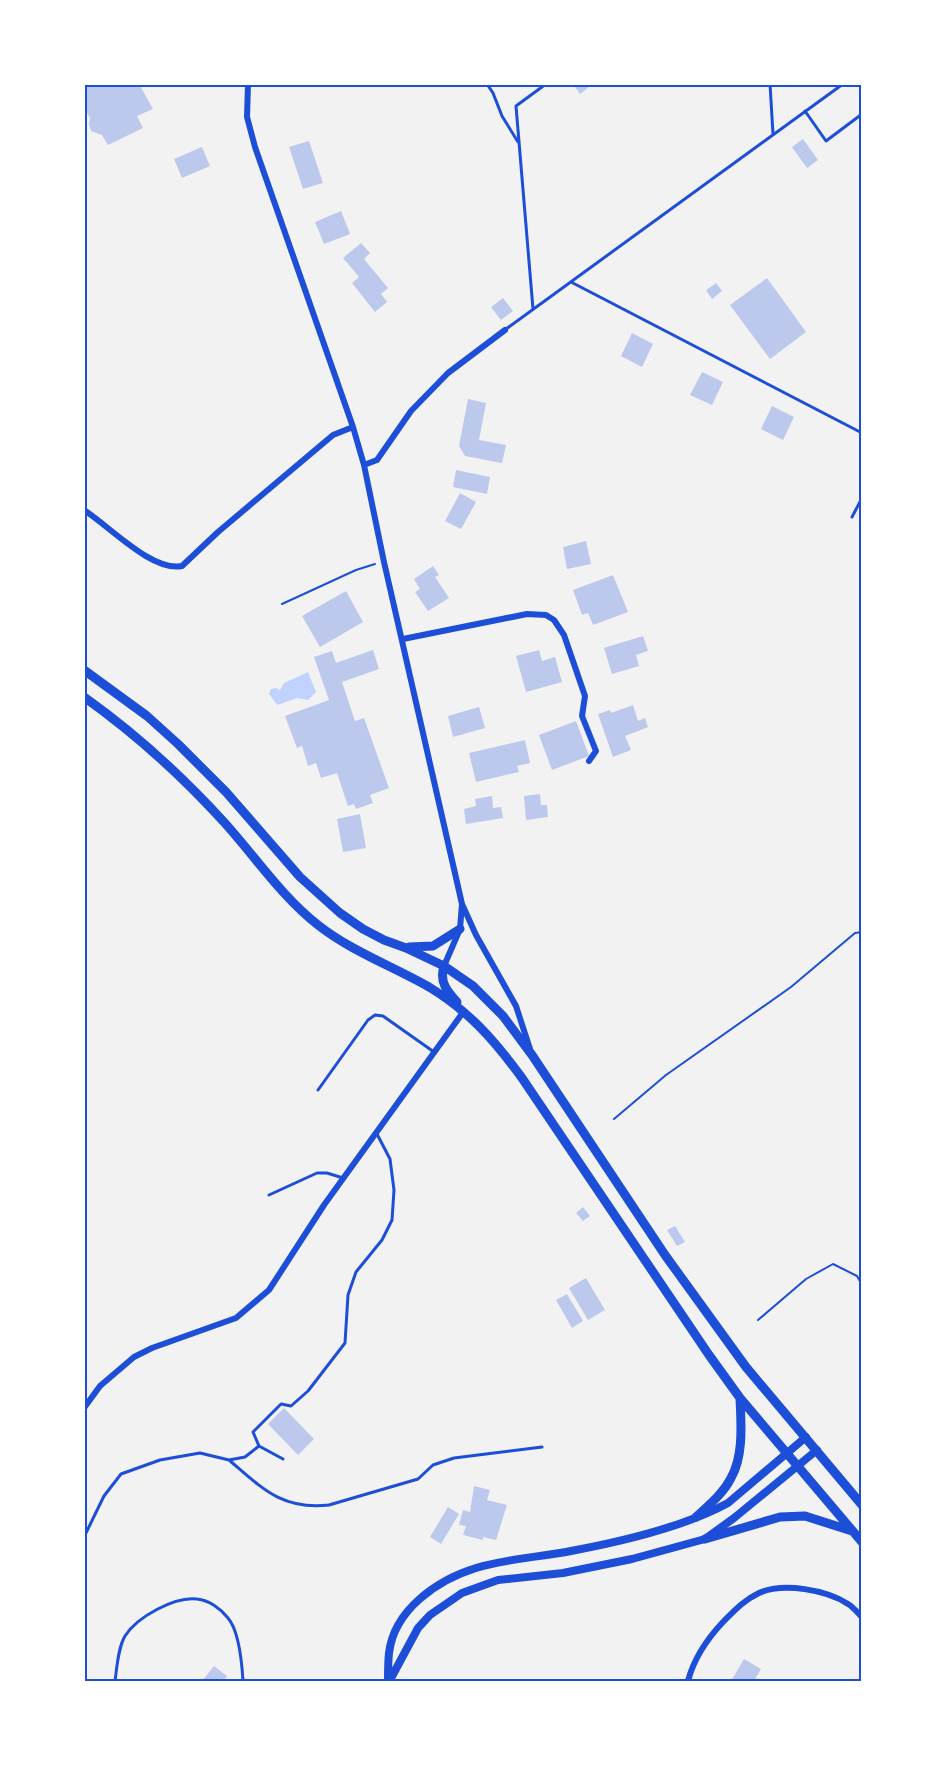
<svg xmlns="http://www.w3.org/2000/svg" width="946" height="1765" font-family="'IBM Plex Serif',serif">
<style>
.water{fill:#bfd3fe}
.building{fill:#bdc9ec}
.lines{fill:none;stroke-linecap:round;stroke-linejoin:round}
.path{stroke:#1d4ed8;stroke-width:2}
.service{stroke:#1d4ed8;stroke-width:3}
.minor{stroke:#1d4ed8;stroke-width:6}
.tertiary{stroke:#1d4ed8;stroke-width:8}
.primary{stroke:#1d4ed8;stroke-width:9}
.neatline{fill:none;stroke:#1d4ed8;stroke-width:2}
</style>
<rect width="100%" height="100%" fill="#f2f2f2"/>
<path class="water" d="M 308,672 L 316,692 L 308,700 L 297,698 L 277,705 L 269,694 L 271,689 L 276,688 L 280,690 L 284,683 Z"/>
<path class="building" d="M 84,84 L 139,84 L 153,109 L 137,116 L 143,128 L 108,145 L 102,135 L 91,131 L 89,124 L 90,118 L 87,113 L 84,114 Z
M 573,84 L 587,84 L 589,87 L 580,94 Z
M 803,139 L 818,160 L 807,168 L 792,147 Z
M 309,141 L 323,183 L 303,189 L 289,147 Z
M 202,147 L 210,166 L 182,178 L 174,159 Z
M 341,211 L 350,234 L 324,244 L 315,222 Z
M 361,243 L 370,253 L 364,259 L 388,288 L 381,294 L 387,302 L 375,312 L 352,283 L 359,277 L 343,258 Z
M 767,278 L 806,332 L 770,359 L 730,305 Z
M 716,283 L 722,291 L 712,299 L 706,290 Z
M 503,298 L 513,311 L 501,320 L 491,307 Z
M 632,333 L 653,344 L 642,367 L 621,356 Z
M 702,372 L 723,382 L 712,405 L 690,395 Z
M 468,399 L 486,403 L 479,440 L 506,445 L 502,463 L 465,456 L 459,446 Z
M 772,406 L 794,417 L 783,440 L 761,429 Z
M 456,470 L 490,477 L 487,494 L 453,487 Z
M 460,493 L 476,502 L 461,529 L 445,521 Z
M 586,541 L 591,564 L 567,569 L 563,547 Z
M 433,566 L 439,575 L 435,577 L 449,598 L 428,611 L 415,592 L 420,589 L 414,579 Z
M 613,575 L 628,612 L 593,625 L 588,613 L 582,615 L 573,590 Z
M 346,591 L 363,622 L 320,647 L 302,616 Z
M 643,636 L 648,651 L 636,655 L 639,666 L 612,674 L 604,648 Z
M 373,650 L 379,669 L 342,682 L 355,721 L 364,718 L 389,788 L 370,795 L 373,803 L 356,809 L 354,804 L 348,806 L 337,773 L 321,778 L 316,763 L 308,766 L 302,746 L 297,748 L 285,716 L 329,700 L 314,657 L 332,651 L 336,663 Z
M 539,650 L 542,661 L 555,657 L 562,682 L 526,692 L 516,656 Z
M 633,705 L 638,721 L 645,718 L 648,727 L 625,736 L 631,750 L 613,757 L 598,714 L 610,710 L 611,713 Z
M 479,707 L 485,728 L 453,737 L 448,716 Z
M 576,721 L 589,756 L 552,770 L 539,735 Z
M 525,740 L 530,763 L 517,766 L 519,772 L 476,782 L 469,753 Z
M 540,794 L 541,805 L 547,805 L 548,817 L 526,820 L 524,796 Z
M 492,796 L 493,808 L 501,807 L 503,818 L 466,824 L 464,809 L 476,806 L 475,799 Z
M 360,814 L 366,848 L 343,852 L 337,819 Z
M 583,1207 L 590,1216 L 583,1221 L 576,1213 Z
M 675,1226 L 685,1242 L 677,1246 L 667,1230 Z
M 586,1278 L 605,1310 L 588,1320 L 569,1288 Z
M 567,1294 L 583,1321 L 572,1328 L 556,1300 Z
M 284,1408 L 314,1439 L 298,1455 L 268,1424 Z
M 474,1486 L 490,1490 L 487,1500 L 507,1505 L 496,1540 L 483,1537 L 483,1540 L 463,1535 L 466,1526 L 459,1525 L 463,1510 L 470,1512 Z
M 448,1507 L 459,1514 L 441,1544 L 430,1537 Z
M 859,1653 L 862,1653 L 862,1681 L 859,1681 Z
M 744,1659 L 761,1669 L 754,1681 L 731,1681 Z
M 214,1666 L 227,1676 L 224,1681 L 202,1681 Z"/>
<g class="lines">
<path class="path" d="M 282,604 L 356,570 L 375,564
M 614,1119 L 666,1075 L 791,987 L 855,933 L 862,932
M 758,1320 L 806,1279 L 833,1264 L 857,1276 L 862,1285"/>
<path class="service" d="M 487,84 L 493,93 L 502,116 L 518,142
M 770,84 L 773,134
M 805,111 L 826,141 L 862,114
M 571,282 L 862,433
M 533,309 L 516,106 L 546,84
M 506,329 L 843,84
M 852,517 L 862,498
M 318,1090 L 368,1020 L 375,1015 L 383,1016 L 434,1052
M 269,1195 L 317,1173 L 327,1173 L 343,1178
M 283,1459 L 259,1446 L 253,1432 L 281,1404 L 291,1406 L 308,1391 L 345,1343 L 348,1295 L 356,1272 L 382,1240 L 392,1220 L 394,1190 L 390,1159 L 377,1134
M 229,1460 C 263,1489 282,1510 329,1505 L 418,1479 L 433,1465 L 454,1458 L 542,1447
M 84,1537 L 104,1496 L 121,1474 L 160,1460 L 200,1453 L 229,1460 L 245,1457 L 259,1446
M 115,1681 C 117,1667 118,1648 125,1636 C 137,1617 175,1596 197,1599 C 209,1600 221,1609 228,1618 C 239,1631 242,1664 243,1681"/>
<path class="minor" d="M 248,84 L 247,117 L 255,147 L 353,427 L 364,465 L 384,562 L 462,904 L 476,935 L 516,1006 L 530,1049
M 364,465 L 377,460 L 411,411 L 448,373 L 505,330
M 84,510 C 109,526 152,572 182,566 L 218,532 L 333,435 L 353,427
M 403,639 L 527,614 L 546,615 L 554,620 L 564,635 L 585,696 L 582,716 L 596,751 L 589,761
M 444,966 L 460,929 L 462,904
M 84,1408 L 100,1386 L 134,1357 L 152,1348 L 236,1318 L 269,1290 L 324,1205 L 464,1011
M 688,1681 C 694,1658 707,1639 723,1622 C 734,1611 744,1600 759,1593 C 783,1582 827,1590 848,1604 C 853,1607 858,1613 862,1617"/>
<path class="tertiary" d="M 390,1680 L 418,1628 L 430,1615 L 462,1593 L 498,1580 L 563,1573 L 632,1559 L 705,1539 L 734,1518 L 817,1450
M 388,1681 C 388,1672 388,1662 389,1653 C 394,1610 437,1580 476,1568 C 504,1559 541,1557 571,1551 C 619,1542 686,1526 728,1503 L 806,1437"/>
<path class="primary" d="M 84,670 L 147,716 L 178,744 L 226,792 L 300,877 L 340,913 L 363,929 L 384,940 L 406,948 L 444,966 L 473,986 L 503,1016 L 532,1055 L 665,1255 L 746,1367 L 862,1505
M 84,697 C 136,734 180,774 223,821 C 254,855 281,896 318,925 C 351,951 392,966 429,987 C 469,1011 495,1041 522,1078 L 709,1355 L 740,1398 L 862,1542
M 409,947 L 433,946 L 460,929
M 444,966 C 439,982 447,991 457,1002
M 696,1517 C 709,1505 723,1494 731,1478 C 744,1455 741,1423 740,1398
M 705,1539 L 780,1517 L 805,1516 L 852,1531"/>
</g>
<rect width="946" height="1765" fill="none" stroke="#ffffff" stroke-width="171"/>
<rect x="86" y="86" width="774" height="1594" class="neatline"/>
</svg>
